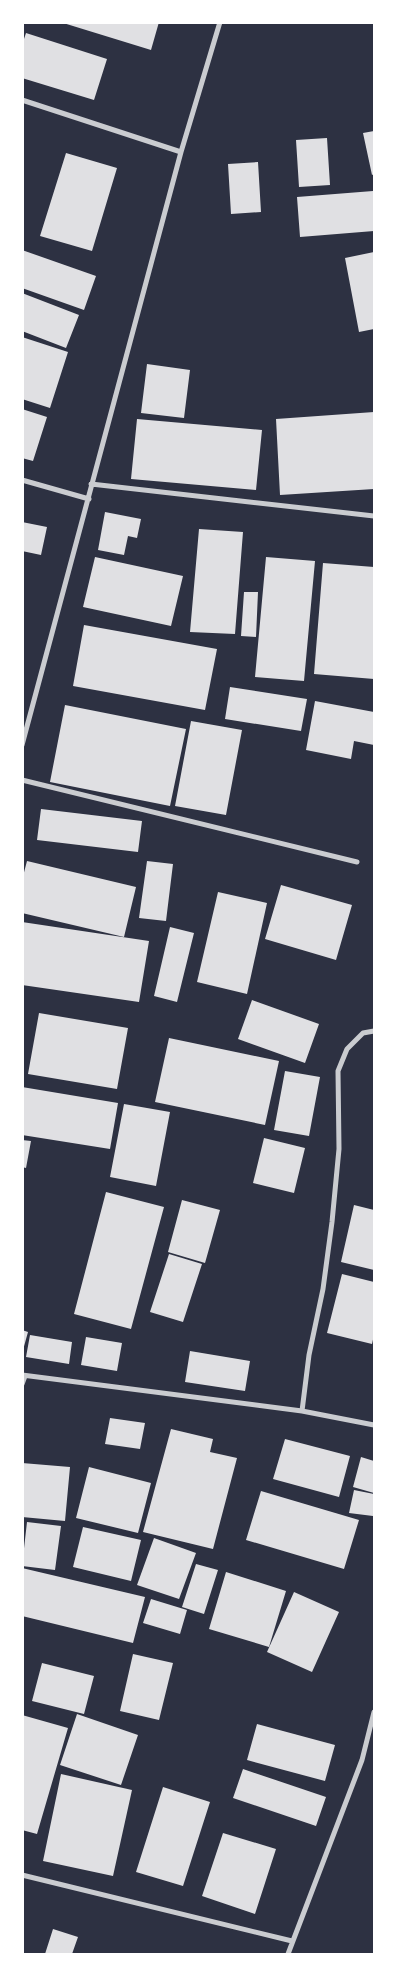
<svg xmlns="http://www.w3.org/2000/svg" width="397" height="1977" font-family="'Zilla Slab',serif">
<style>
.building{fill:#e0e0e3}
.lines{fill:none;stroke-linecap:round;stroke-linejoin:round}
.minor{stroke:#caccd0;stroke-width:5}
</style>
<rect width="100%" height="100%" fill="#2d3142"/>
<path class="building" d="M 60,22 L 159,22 L 151,50 Z
M 26,33 L 107,59 L 94,100 L 22,78 L 22,45 Z
M 374,131 L 374,174 L 372,175 L 363,133 Z
M 327,138 L 330,185 L 299,187 L 296,140 Z
M 66,153 L 117,168 L 92,251 L 40,236 Z
M 258,162 L 261,212 L 231,214 L 228,164 Z
M 373,191 L 374,231 L 300,237 L 297,197 Z
M 22,250 L 96,276 L 84,310 L 22,288 Z
M 374,252 L 374,329 L 359,332 L 345,258 Z
M 22,293 L 79,315 L 66,348 L 22,331 Z
M 22,337 L 68,352 L 50,408 L 22,399 Z
M 147,364 L 190,370 L 184,418 L 141,413 Z
M 22,409 L 47,417 L 33,461 L 22,458 Z
M 374,412 L 374,489 L 280,495 L 276,419 Z
M 137,419 L 262,430 L 256,490 L 131,479 Z
M 105,512 L 141,519 L 137,538 L 128,536 L 124,555 L 98,550 Z
M 22,522 L 47,527 L 41,555 L 22,551 Z
M 199,529 L 243,532 L 235,634 L 190,632 Z
M 95,557 L 183,576 L 171,626 L 83,607 Z
M 266,557 L 315,561 L 304,681 L 255,677 Z
M 323,563 L 374,567 L 374,679 L 314,674 Z
M 244,592 L 258,592 L 256,637 L 241,636 Z
M 84,625 L 217,649 L 205,710 L 73,686 Z
M 230,687 L 307,699 L 301,731 L 225,719 Z
M 315,701 L 374,712 L 374,745 L 354,741 L 351,759 L 306,750 Z
M 65,705 L 186,729 L 170,806 L 50,782 Z
M 191,721 L 242,730 L 226,815 L 175,806 Z
M 41,809 L 142,821 L 138,852 L 37,840 Z
M 27,861 L 136,887 L 124,937 L 22,913 L 22,880 Z
M 147,861 L 173,864 L 166,921 L 139,918 Z
M 281,885 L 352,905 L 336,960 L 265,939 Z
M 218,892 L 267,903 L 247,994 L 197,982 Z
M 22,922 L 149,941 L 139,1002 L 22,985 Z
M 170,927 L 194,933 L 177,1002 L 154,996 Z
M 252,1000 L 319,1024 L 305,1063 L 238,1039 Z
M 39,1013 L 128,1028 L 117,1089 L 28,1074 Z
M 169,1038 L 279,1061 L 265,1125 L 155,1102 Z
M 285,1071 L 320,1077 L 309,1136 L 274,1130 Z
M 22,1087 L 118,1103 L 110,1149 L 22,1135 Z
M 124,1104 L 170,1112 L 156,1186 L 110,1177 Z
M 264,1138 L 305,1148 L 294,1193 L 253,1183 Z
M 22,1140 L 31,1141 L 26,1168 L 22,1167 Z
M 106,1192 L 164,1207 L 131,1329 L 74,1314 Z
M 182,1200 L 220,1210 L 205,1263 L 168,1252 Z
M 354,1205 L 374,1210 L 374,1270 L 341,1262 Z
M 169,1254 L 202,1264 L 183,1322 L 150,1312 Z
M 342,1274 L 374,1282 L 374,1335 L 372,1344 L 327,1333 Z
M 22,1330 L 28,1332 L 23,1350 L 22,1350 Z
M 30,1335 L 72,1342 L 69,1364 L 26,1357 Z
M 86,1337 L 122,1343 L 117,1371 L 81,1365 Z
M 190,1351 L 250,1361 L 245,1391 L 185,1382 Z
M 110,1418 L 145,1423 L 140,1449 L 105,1444 Z
M 171,1429 L 213,1439 L 210,1452 L 237,1458 L 213,1549 L 143,1532 Z
M 285,1439 L 350,1456 L 339,1497 L 273,1479 Z
M 361,1457 L 374,1461 L 374,1493 L 353,1487 Z
M 22,1463 L 70,1467 L 65,1521 L 22,1517 Z
M 89,1467 L 151,1483 L 138,1533 L 76,1518 Z
M 354,1490 L 374,1494 L 373,1516 L 349,1513 Z
M 261,1491 L 359,1520 L 344,1569 L 246,1540 Z
M 27,1522 L 61,1526 L 55,1570 L 22,1566 Z
M 83,1527 L 141,1540 L 131,1581 L 73,1567 Z
M 154,1538 L 196,1553 L 179,1599 L 137,1585 Z
M 196,1564 L 218,1570 L 204,1614 L 182,1607 Z
M 22,1568 L 145,1597 L 133,1643 L 22,1616 Z
M 226,1572 L 286,1591 L 269,1647 L 209,1629 Z
M 294,1592 L 339,1612 L 312,1672 L 267,1652 Z
M 151,1599 L 187,1610 L 180,1634 L 143,1623 Z
M 133,1654 L 173,1663 L 159,1720 L 120,1711 Z
M 42,1663 L 94,1676 L 84,1714 L 32,1701 Z
M 77,1714 L 138,1735 L 121,1785 L 60,1765 Z
M 22,1715 L 68,1728 L 37,1834 L 22,1830 Z
M 257,1724 L 335,1745 L 325,1781 L 247,1760 Z
M 243,1769 L 326,1797 L 316,1826 L 233,1798 Z
M 61,1774 L 132,1790 L 113,1876 L 43,1861 Z
M 163,1787 L 210,1802 L 183,1886 L 136,1872 Z
M 223,1833 L 276,1849 L 255,1914 L 202,1896 Z
M 53,1929 L 78,1937 L 72,1954 L 45,1954 Z"/>
<g class="lines">
<path class="minor" d="M 22,100 L 181,152
M 22,480 L 89,499
M 91,484 L 374,516
M 22,745 L 181,152 L 220,22
M 22,780 L 357,862
M 22,1375 L 302,1411 L 374,1425
M 22,1384 L 25,1376
M 302,1411 L 309,1355 L 323,1289 L 332,1222 L 339,1149 L 338,1071 L 347,1049 L 363,1033 L 374,1031
M 22,1875 L 292,1941
M 288,1954 L 362,1760 L 374,1712"/>
</g>
<rect width="397" height="1977" fill="none" stroke="#ffffff" stroke-width="48"/>
</svg>
